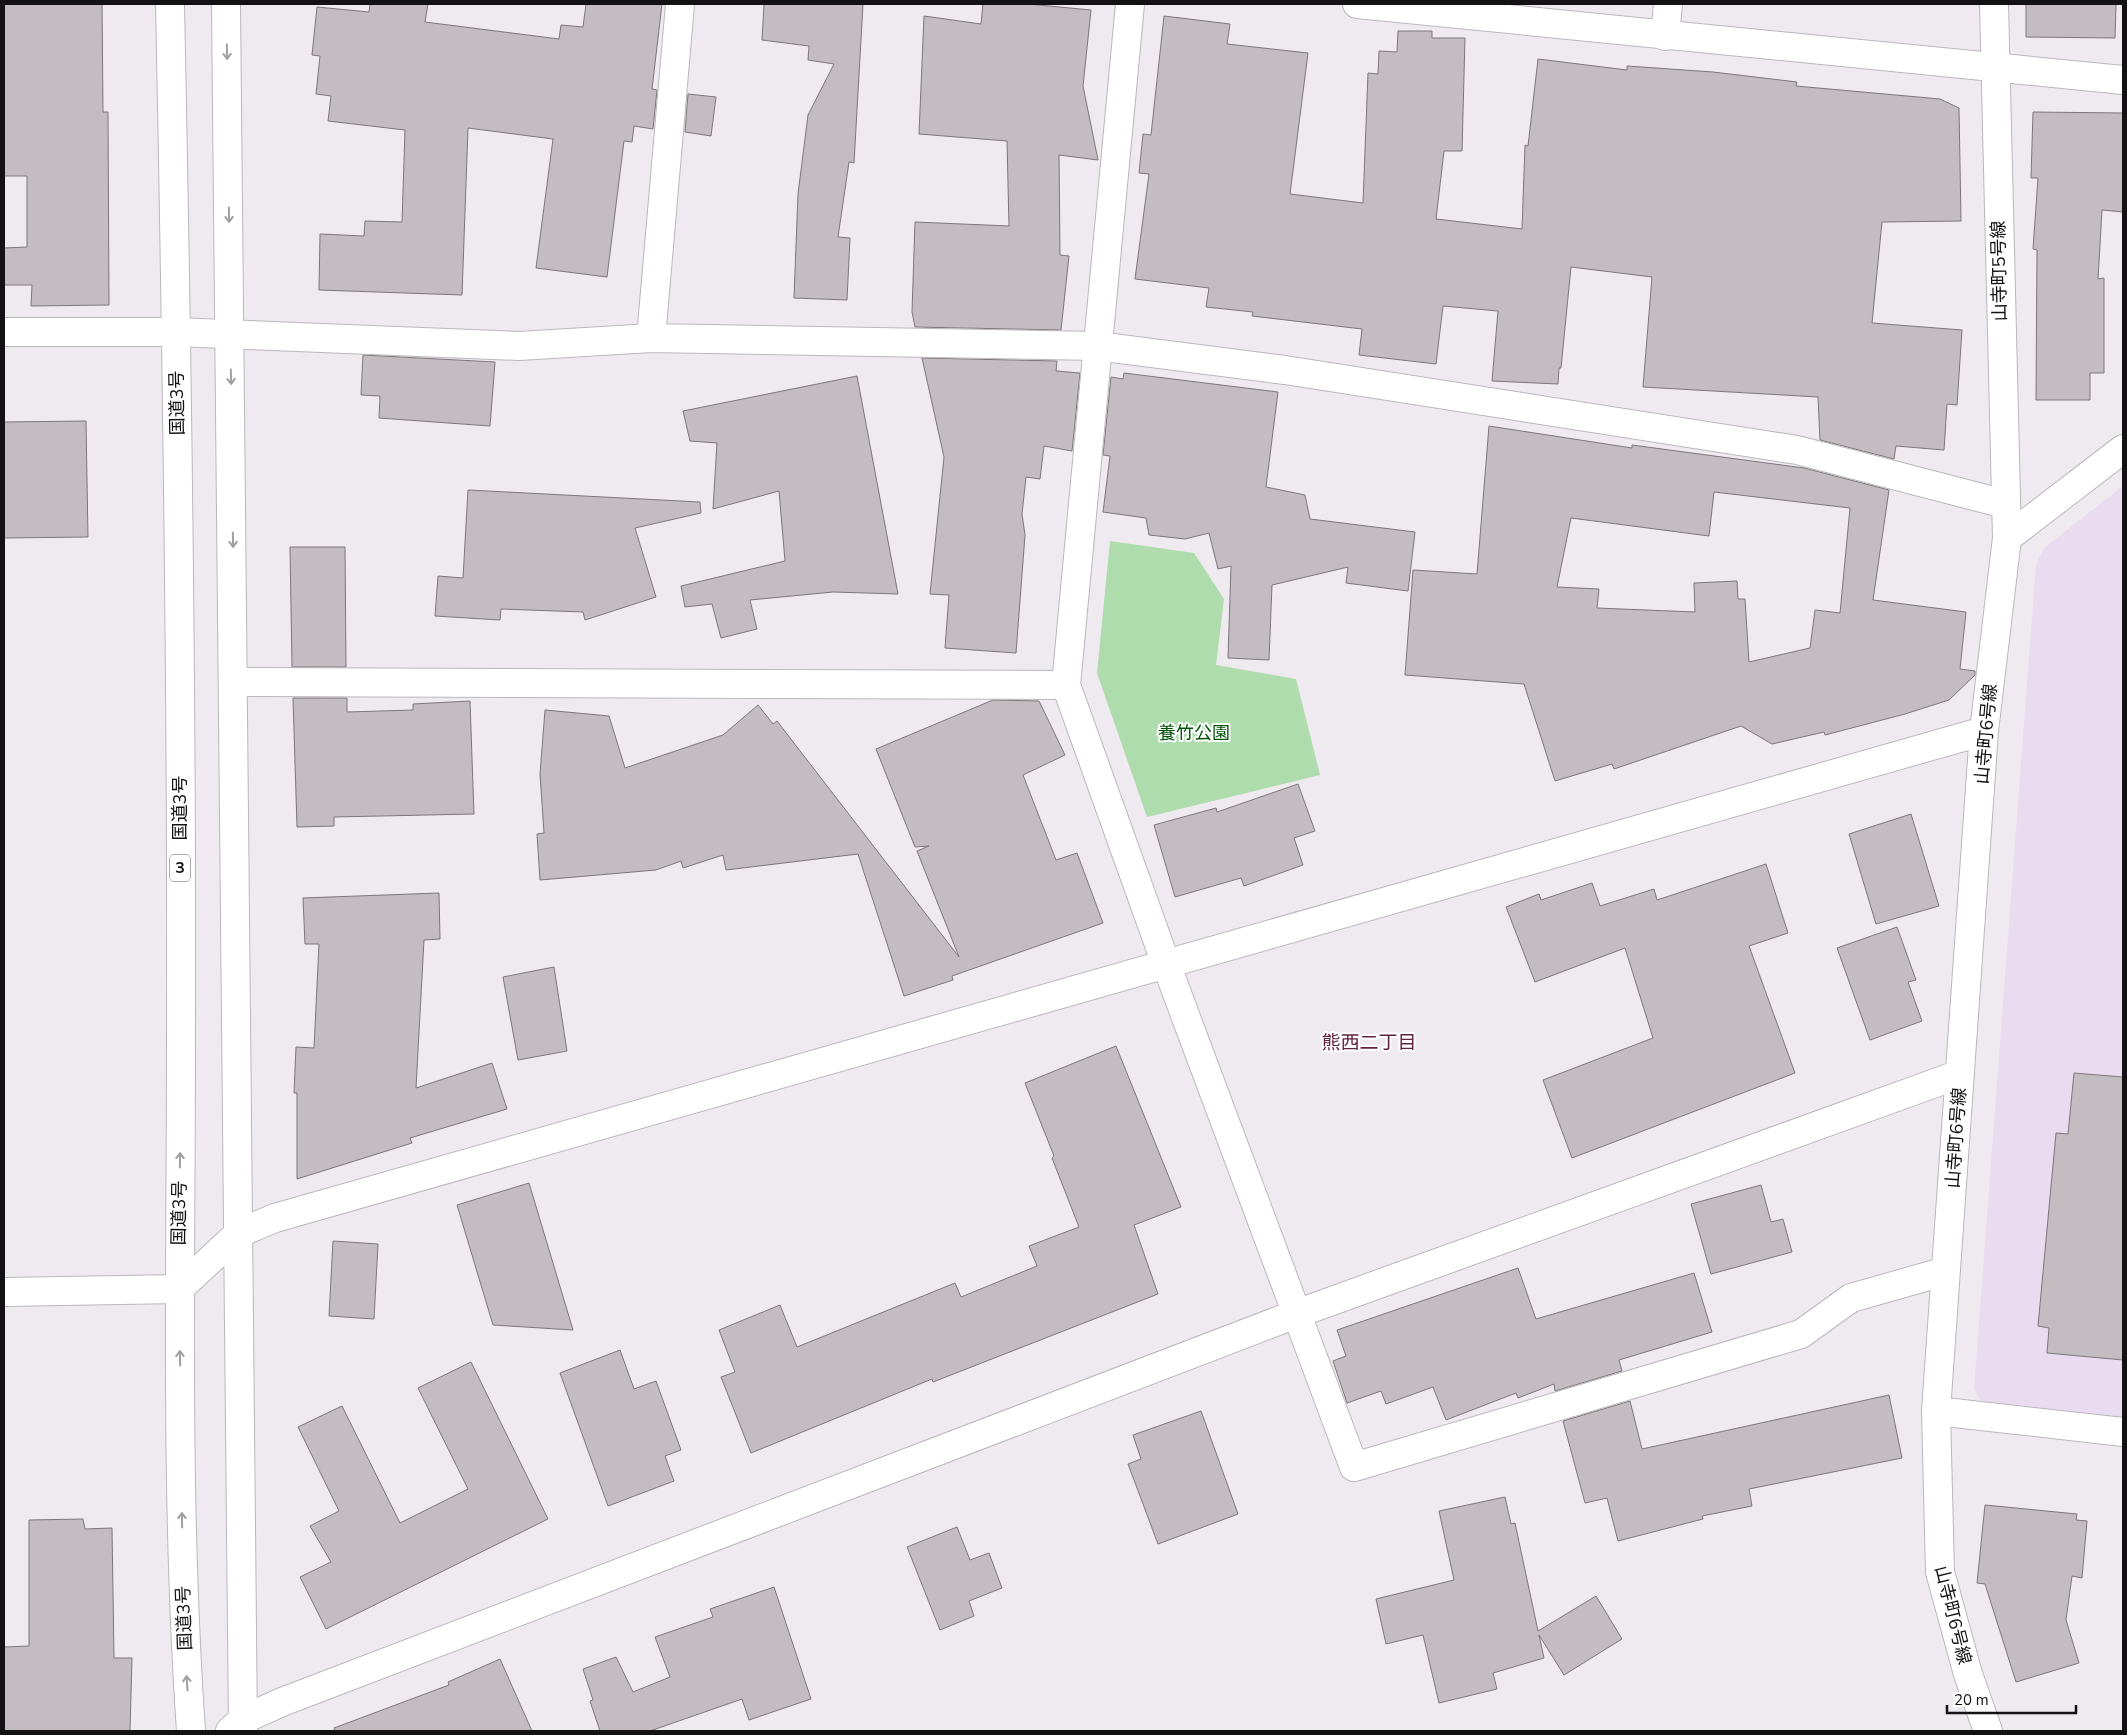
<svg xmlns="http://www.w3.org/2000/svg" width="2127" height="1735" font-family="'Nunito Sans','Noto Sans JP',sans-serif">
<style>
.education{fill:#eadcf0}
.green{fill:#aedcac}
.building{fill:#c3bcc0;stroke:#7d767a;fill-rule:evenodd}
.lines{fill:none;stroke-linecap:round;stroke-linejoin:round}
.minor-casing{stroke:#bbb7bd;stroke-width:30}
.highway-casing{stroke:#bbb7bd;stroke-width:30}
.minor{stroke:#fff;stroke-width:28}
.highway{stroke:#fff;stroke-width:28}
.oneway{stroke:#a1a0a1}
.labels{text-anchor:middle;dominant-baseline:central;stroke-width:4;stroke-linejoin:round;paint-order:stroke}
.shield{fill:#fff;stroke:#5a585a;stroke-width:1}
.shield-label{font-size:16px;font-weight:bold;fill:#131114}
.street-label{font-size:18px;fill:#131114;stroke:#fff}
.park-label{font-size:18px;fill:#015308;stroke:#fff}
.neighbourhood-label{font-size:19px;fill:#622242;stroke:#fff}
</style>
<rect width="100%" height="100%" fill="#eeeaf0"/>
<path class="education" d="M 2123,486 L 2123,1420 L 1983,1405 L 1974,1389 L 2036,564 L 2044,548 Z"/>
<path class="green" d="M 1110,541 L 1194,553 L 1224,599 L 1216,665 L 1296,679 L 1320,775 L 1147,817 L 1097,673 Z"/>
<path class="building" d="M 4,4 L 102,4 L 103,112 L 108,112 L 109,305 L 31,306 L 32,285 L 4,285 L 4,248 L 27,247 L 27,176 L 4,176 Z
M 370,4 L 428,4 L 425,22 L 559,39 L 561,25 L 583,27 L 586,4 L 662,4 L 652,89 L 657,90 L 653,129 L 634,126 L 632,142 L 624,141 L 607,277 L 536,268 L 553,139 L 468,128 L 462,295 L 319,290 L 320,234 L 364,236 L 365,221 L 402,222 L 405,130 L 328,121 L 331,96 L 316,94 L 320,56 L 312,55 L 317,7 L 369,12 Z
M 764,4 L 863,4 L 854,163 L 849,162 L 838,237 L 850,238 L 847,300 L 794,298 L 798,194 L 808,115 L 834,64 L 808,60 L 809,46 L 762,40 Z
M 983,4 L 1028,4 L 1091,10 L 1083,86 L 1098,160 L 1059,155 L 1060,255 L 1069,256 L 1061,330 L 915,327 L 912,312 L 915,222 L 1009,226 L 1007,141 L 919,134 L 924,16 L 981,24 Z
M 2026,4 L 2116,4 L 2115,38 L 2026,37 Z
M 1164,16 L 1230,24 L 1227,44 L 1308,53 L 1290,194 L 1363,203 L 1368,73 L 1378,74 L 1379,51 L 1397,52 L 1398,31 L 1432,31 L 1432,38 L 1465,38 L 1462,151 L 1444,151 L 1436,219 L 1522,229 L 1525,145 L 1528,146 L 1538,59 L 1627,70 L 1627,66 L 1713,72 L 1797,82 L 1796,86 L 1940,99 L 1959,108 L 1961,221 L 1882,222 L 1872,323 L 1962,330 L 1957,405 L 1947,404 L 1944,450 L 1896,446 L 1894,459 L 1820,440 L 1818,397 L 1643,387 L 1652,277 L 1571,267 L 1561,368 L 1559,368 L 1558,384 L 1492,381 L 1498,311 L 1443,306 L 1436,364 L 1359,355 L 1362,329 L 1252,316 L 1253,312 L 1206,307 L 1209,288 L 1135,279 L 1149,174 L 1139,173 L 1143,134 L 1151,135 Z
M 688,94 L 716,97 L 711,136 L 685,132 Z
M 2033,112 L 2123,113 L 2123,212 L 2102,210 L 2098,279 L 2104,278 L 2104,373 L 2090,373 L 2090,400 L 2036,400 L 2037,250 L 2033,249 L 2038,178 L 2031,178 Z
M 363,355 L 495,362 L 490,426 L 379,418 L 380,396 L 361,395 Z
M 922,358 L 1057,361 L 1056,371 L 1080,373 L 1072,451 L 1044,446 L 1040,479 L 1026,477 L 1022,514 L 1025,535 L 1016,653 L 945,648 L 949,595 L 930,594 L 944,457 Z
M 1124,373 L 1278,392 L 1266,487 L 1305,495 L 1310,519 L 1415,532 L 1408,591 L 1346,583 L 1348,567 L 1272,585 L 1269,660 L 1228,658 L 1231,566 L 1218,569 L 1209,533 L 1185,539 L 1149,535 L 1146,518 L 1103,512 L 1110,456 L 1103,455 L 1111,377 L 1123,379 Z
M 857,376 L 898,594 L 833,592 L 750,600 L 757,629 L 721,638 L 712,604 L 685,607 L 681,586 L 785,561 L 779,491 L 713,509 L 717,443 L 690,441 L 683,411 Z
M 86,421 L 88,537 L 4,538 L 4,422 Z
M 1489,426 L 1632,448 L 1632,445 L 1804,468 L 1889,490 L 1873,600 L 1966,612 L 1960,669 L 1975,671 L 1975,675 L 1949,700 L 1905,714 L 1825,735 L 1824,732 L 1772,744 L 1741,726 L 1614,769 L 1612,764 L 1555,781 L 1524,684 L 1405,675 L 1413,570 L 1477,574 ZM 1714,492 L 1850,508 L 1840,613 L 1815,610 L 1810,648 L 1749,662 L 1745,599 L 1738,599 L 1737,581 L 1694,583 L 1695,612 L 1597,608 L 1599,589 L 1557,587 L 1571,518 L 1709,536 Z
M 468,490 L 700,502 L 701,513 L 635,528 L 656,597 L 585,620 L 583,612 L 501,609 L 500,620 L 435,616 L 438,576 L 463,578 Z
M 290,547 L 345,547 L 346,667 L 292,667 Z
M 293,698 L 347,698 L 347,712 L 413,710 L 413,704 L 470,701 L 474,814 L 334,817 L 334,826 L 297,827 Z
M 993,700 L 1039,701 L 1065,755 L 1023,775 L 1056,860 L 1077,853 L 1103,923 L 952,976 L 953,980 L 904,996 L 858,854 L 726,870 L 723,855 L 683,868 L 681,861 L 656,870 L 540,880 L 537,834 L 544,833 L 540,774 L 545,710 L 609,716 L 625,768 L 723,735 L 758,705 L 773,724 L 777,721 L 959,957 L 917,851 L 929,846 L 915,847 L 876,749 Z
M 1298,784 L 1315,831 L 1294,838 L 1303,865 L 1244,886 L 1241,878 L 1175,897 L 1154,825 L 1216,808 L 1217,812 Z
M 1911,814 L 1939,906 L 1876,924 L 1849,834 Z
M 1766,864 L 1788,933 L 1749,946 L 1795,1073 L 1572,1158 L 1543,1080 L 1653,1038 L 1625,948 L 1535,982 L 1506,907 L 1539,894 L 1541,900 L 1592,883 L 1600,906 L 1654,889 L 1657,900 Z
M 439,893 L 440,939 L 424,940 L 416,1088 L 492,1063 L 507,1109 L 410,1138 L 412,1143 L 297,1179 L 297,1093 L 294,1093 L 296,1047 L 314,1048 L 319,944 L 305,944 L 303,898 Z
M 1897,927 L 1916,980 L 1908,982 L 1922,1021 L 1870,1040 L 1837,948 Z
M 554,967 L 567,1051 L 518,1060 L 503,977 Z
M 1116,1046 L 1181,1207 L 1134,1225 L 1158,1294 L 933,1382 L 932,1379 L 751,1453 L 721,1377 L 735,1372 L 719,1330 L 780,1305 L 797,1347 L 955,1283 L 961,1297 L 1037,1266 L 1029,1246 L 1079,1227 L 1052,1158 L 1054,1156 L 1025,1083 Z
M 2074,1073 L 2123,1077 L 2123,1360 L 2047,1353 L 2049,1328 L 2038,1326 L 2056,1133 L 2068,1134 Z
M 529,1183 L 573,1330 L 493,1325 L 457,1205 Z
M 1761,1185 L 1771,1222 L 1783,1219 L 1792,1252 L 1711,1274 L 1691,1204 Z
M 333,1241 L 378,1244 L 374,1319 L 329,1316 Z
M 1518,1268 L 1536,1319 L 1694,1273 L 1712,1332 L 1619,1360 L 1622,1371 L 1555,1391 L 1554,1384 L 1518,1398 L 1516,1393 L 1446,1420 L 1433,1387 L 1386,1404 L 1381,1391 L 1347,1403 L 1333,1361 L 1346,1356 L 1337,1330 Z
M 620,1350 L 634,1389 L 656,1381 L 681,1450 L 665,1456 L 674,1481 L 608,1506 L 560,1373 Z
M 471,1362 L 548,1519 L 326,1629 L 300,1577 L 331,1562 L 310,1526 L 339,1511 L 298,1427 L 342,1406 L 400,1523 L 468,1489 L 418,1388 Z
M 1889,1395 L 1902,1458 L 1749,1489 L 1752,1506 L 1702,1516 L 1703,1519 L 1618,1541 L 1607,1498 L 1585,1503 L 1563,1421 L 1630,1401 L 1642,1449 Z
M 1201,1411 L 1238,1514 L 1158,1544 L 1128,1464 L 1141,1459 L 1133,1435 Z
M 1505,1497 L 1511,1524 L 1515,1523 L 1538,1631 L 1596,1596 L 1622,1639 L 1564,1675 L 1539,1635 L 1544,1658 L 1493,1673 L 1497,1689 L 1439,1703 L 1423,1635 L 1386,1644 L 1376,1599 L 1454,1580 L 1439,1511 Z
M 1985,1505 L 2077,1514 L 2076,1520 L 2087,1521 L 2082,1578 L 2072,1576 L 2066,1620 L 2079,1663 L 2016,1682 L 1985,1584 L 1977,1583 Z
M 83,1519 L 85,1529 L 112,1528 L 114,1658 L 132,1658 L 130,1731 L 4,1731 L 4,1647 L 29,1646 L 29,1520 Z
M 957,1527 L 970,1560 L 989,1553 L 1002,1588 L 969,1601 L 974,1616 L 940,1630 L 907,1547 Z
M 774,1587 L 811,1699 L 749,1720 L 742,1699 L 650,1731 L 600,1731 L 590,1701 L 593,1700 L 583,1669 L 616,1657 L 633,1692 L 670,1677 L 655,1637 L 713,1617 L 710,1609 Z
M 500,1659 L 532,1731 L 335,1731 L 334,1728 L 449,1685 L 448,1682 Z"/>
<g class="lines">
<defs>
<path id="minor" d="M 1130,4 L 1066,685 L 1166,964 L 1354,1467 L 1801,1334 L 1851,1298 L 1946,1271
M 1357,4 L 2123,80
M 1665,36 L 1668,4
M 4,332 L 176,332 L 519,346 L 651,338 L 1097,346 L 1285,370 L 1797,450 L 2005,504
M 651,338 L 680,4
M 2007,538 L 2123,449
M 234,682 L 1066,685
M 4,1292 L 179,1289 L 239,1233 L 275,1218 L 1984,731
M 1936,1411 L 2123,1432
M 230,1731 L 242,1720 L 282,1702 L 1296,1314 L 1960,1074
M 1988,1731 L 1968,1674 L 1940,1572 L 1936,1411 L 1984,731 L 2007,538 L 1994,4"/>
<path id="highway" d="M 170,4 C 177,348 182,692 181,1037 C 181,1268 175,1500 191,1731
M 226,4 L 243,1731"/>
</defs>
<use href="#minor" class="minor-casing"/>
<use href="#highway" class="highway-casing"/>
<use href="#minor" class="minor"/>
<use href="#highway" class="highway"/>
</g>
<defs><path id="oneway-shaft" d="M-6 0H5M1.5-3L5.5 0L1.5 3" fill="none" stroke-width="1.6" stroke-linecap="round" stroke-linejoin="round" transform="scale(1.25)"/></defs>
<g class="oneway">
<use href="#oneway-shaft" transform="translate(227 52) rotate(89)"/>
<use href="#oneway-shaft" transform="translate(229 215) rotate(89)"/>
<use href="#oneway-shaft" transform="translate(231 377) rotate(89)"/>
<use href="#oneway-shaft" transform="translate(233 540) rotate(89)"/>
<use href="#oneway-shaft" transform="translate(180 1160) rotate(-89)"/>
<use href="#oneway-shaft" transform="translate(180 1358) rotate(-91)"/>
<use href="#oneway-shaft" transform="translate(182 1520) rotate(-91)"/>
<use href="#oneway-shaft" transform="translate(187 1683) rotate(-94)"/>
</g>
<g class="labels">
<rect class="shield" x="170" y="854.5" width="20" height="27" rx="4"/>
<g class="shield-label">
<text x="180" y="868">3</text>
</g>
<g class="street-label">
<text transform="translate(1999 271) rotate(-91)">山寺町5号線</text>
<text transform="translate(177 403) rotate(-91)">国道3号</text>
<text transform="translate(1986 734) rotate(-85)">山寺町6号線</text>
<text transform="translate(180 808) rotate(-90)">国道3号</text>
<text transform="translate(1956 1138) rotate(-86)">山寺町6号線</text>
<text transform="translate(179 1213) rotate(-89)">国道3号</text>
<text transform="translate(1953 1615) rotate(76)">山寺町6号線</text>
<text transform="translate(184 1618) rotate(-92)">国道3号</text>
</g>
<g class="park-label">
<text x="1194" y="733">養竹公園</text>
</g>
<g class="neighbourhood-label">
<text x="1369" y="1043">熊西二丁目</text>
</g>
</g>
<rect width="2127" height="1735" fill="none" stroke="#131114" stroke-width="10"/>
<path d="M1947 1705v8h129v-8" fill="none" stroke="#131114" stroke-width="2.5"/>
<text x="1954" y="1705" font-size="15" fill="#131114" stroke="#ffffff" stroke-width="4" paint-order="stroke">20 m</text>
</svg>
